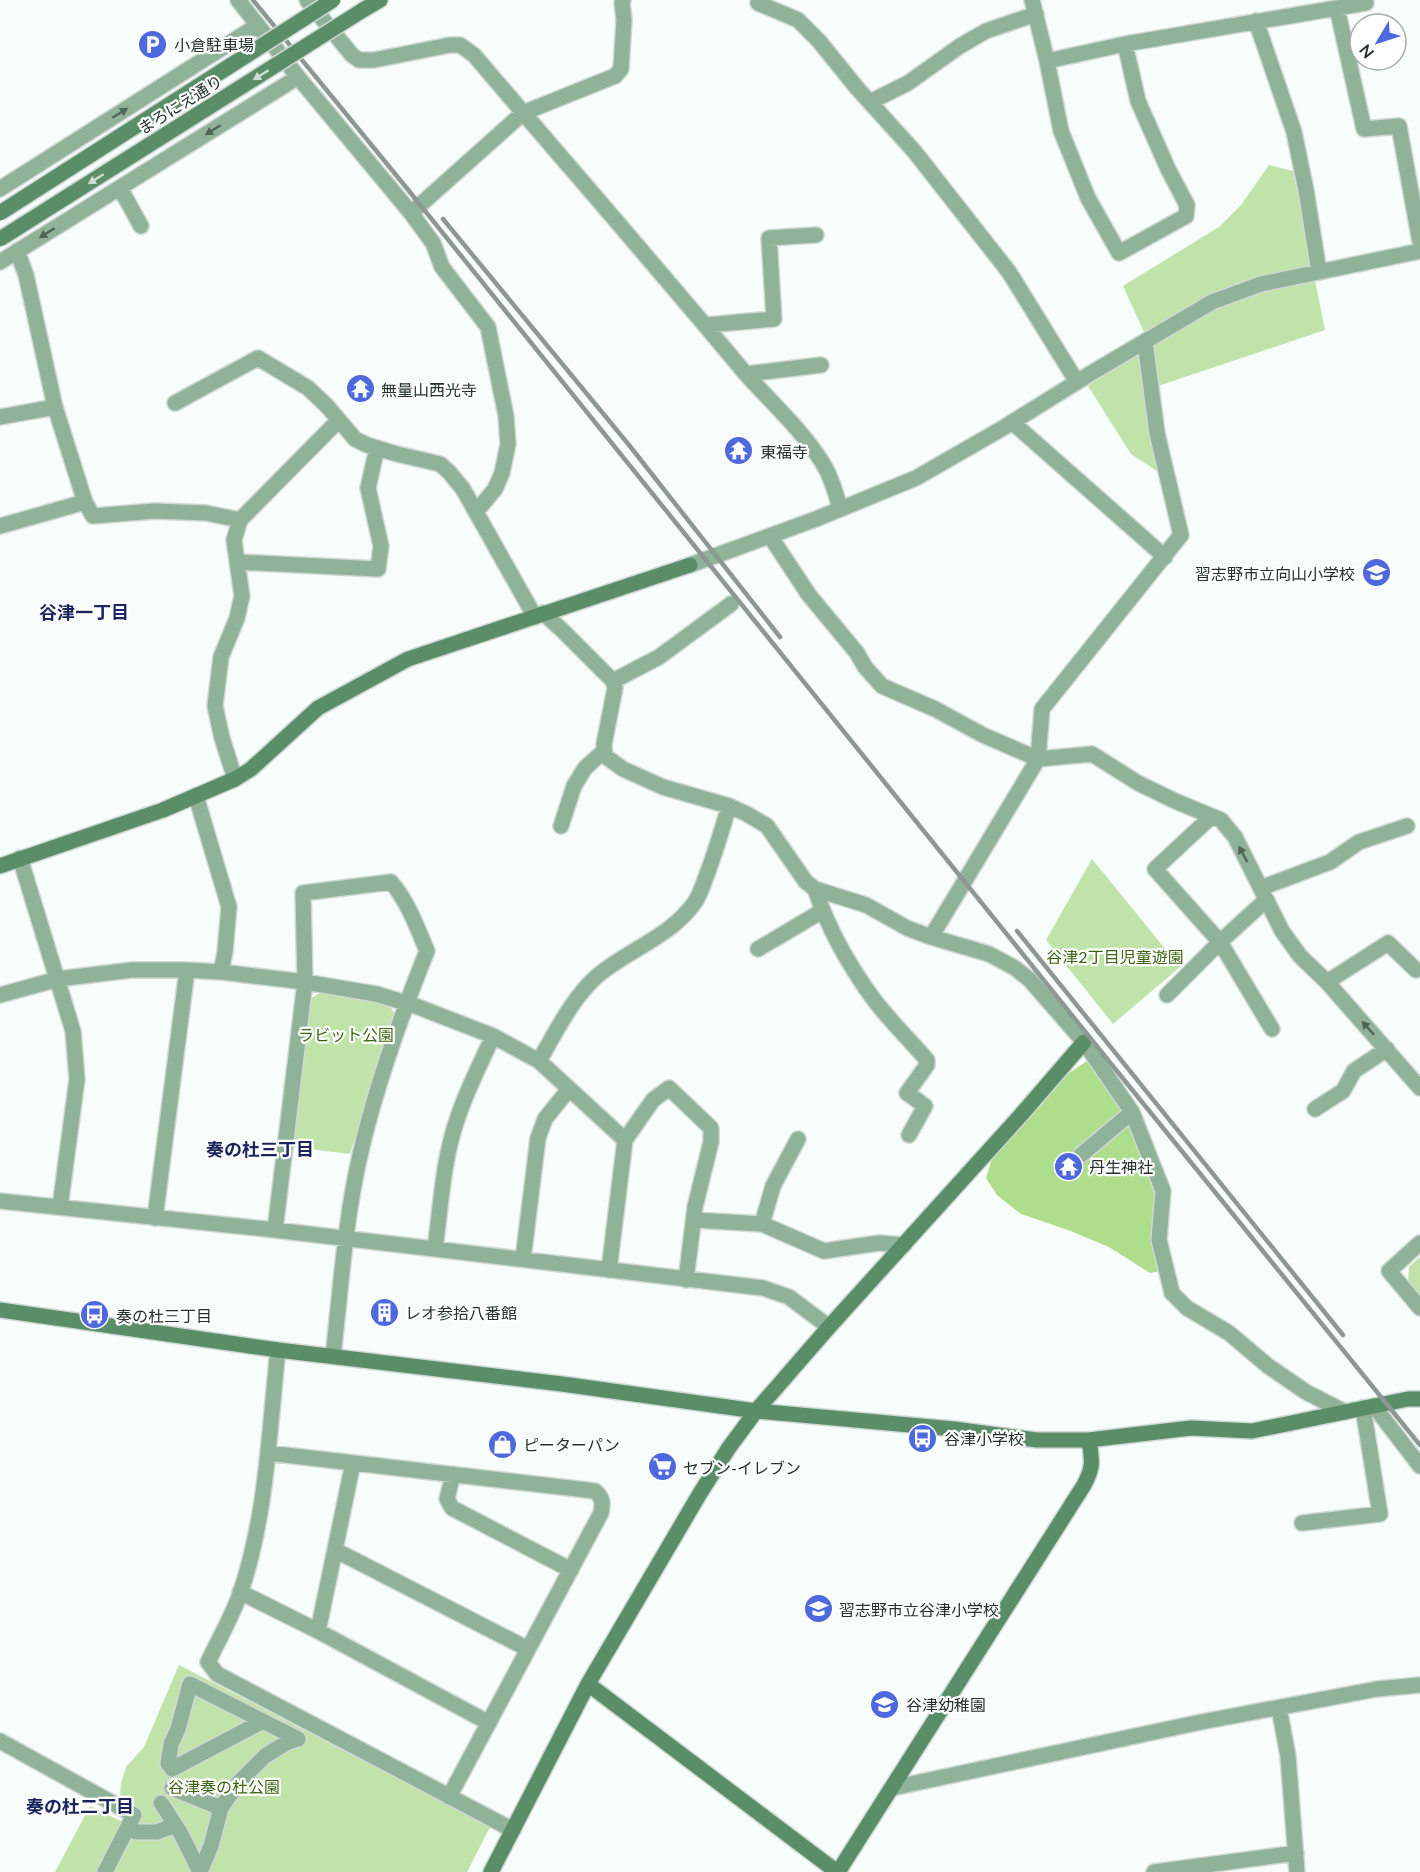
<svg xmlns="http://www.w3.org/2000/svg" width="1420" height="1872" font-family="Lato,'Noto Sans JP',sans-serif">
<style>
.green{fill:#c0e3a9}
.forest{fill:#aedd8c}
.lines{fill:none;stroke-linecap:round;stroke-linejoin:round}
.street-casing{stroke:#d0d8d5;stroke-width:18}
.secondary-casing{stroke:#d0d8d5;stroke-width:18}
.street{stroke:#90b298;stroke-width:15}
.secondary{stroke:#5a8e69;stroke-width:15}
.rail{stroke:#8d9894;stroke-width:4.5}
.secondary-bridge-casing{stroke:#d0d8d5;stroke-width:18;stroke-linecap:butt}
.secondary-bridge{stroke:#5a8e69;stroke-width:15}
.oneway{fill:#ceddd2}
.oneway2{fill:#4f6558}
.labels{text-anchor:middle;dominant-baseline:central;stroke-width:4.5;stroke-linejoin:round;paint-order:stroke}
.poi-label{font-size:16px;fill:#23322d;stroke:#fff;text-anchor:start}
.street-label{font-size:16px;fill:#23322d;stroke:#fff}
.park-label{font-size:16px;fill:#3c6513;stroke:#fff}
.neighbourhood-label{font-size:18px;font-weight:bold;fill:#1a255d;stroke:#fff}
</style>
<rect width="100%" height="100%" fill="#f6fdfa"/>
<path class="green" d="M 1269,165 L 1293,171 L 1325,330 L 1155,387 L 1169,479 L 1131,454 L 1088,386 L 1138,354 L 1144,332 L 1123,286 L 1219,227 L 1241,205 Z
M 1092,859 L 1180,967 L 1113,1024 L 1046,940 Z
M 323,991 L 388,1001 L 394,1014 L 350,1154 L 293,1147 L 310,999 Z
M 1420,1257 L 1420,1300 L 1408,1285 L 1409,1267 Z
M 179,1665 L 490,1827 L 467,1872 L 111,1872 L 141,1810 L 120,1797 L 121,1783 L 126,1767 L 144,1747 Z
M 90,1806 L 123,1822 L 96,1872 L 55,1872 Z"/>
<path class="forest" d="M 1087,1061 L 1149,1140 L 1155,1187 L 1168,1236 L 1162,1271 L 1150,1273 L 1109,1247 L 1068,1230 L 1021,1214 L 997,1195 L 986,1178 L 994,1152 L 1063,1077 Z"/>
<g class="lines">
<defs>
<path id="street" d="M 238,0 L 298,77 L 411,213 L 433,243 L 442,267 L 488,327 L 506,416 L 508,444 L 502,473 L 495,489 L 476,512
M 307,0 L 352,55 L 359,60 L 374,60 L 450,45 L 460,45 L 474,55 C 564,161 656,266 745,373 C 771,402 801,429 822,462 C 831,476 836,493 840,509
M 1032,0 L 1047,61 L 1061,131 L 1088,198 L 1119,253 L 1186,216 L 1187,205 L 1168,169 L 1138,101 L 1125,44
M 758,3 L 798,20 L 819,41 L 857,88 L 914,151 L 1009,272 L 1077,382
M 1337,8 L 1364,129 L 1399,126 L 1420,242
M 1256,21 L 1294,132 L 1306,190 L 1319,272
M 1047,61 L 1125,44 L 1366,3
M 870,102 L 908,83 L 960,46 L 986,31 L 1036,14
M 120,188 L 141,226
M 0,189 L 258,25
M 411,213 L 523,113 L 615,76 L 621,69 L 624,20 L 622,3 L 623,0
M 17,251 L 26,275 L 55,407 L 85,502 L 93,516 L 155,511 L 206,513 L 240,520
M 0,262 L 298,77
M 707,325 L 774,319 L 769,238 L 816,235
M 746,374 L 821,365
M 175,403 L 258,358 L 308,388 L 327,406 L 355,439 L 367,445 L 397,454 L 440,464 L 449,472 L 463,489 L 535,617
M 0,417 L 55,407
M 1012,422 L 1165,557
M 0,526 L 85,502
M 770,536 L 809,595 L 857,653 L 865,667 L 882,686 L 935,709 L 983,735 L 1038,759 L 1092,754 L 1138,783 L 1175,801 L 1221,820 L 1235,837 L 1282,931 L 1300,956 L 1327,982 L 1420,1088
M 237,562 L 378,569 L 381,546 L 368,488 L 377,448
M 690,565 L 816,519 L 916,478 L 1003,428 L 1093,372 L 1212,302 L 1261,284 L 1420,251
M 543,613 L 561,629 L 613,681 L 615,688 L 604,744 L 605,756 L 623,769 L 663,787 L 729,806 L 747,814 L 767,826 L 806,882 L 815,889 L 866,905 L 907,928 L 931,937 L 989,954 L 1015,968 L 1030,980 L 1084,1042 L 1132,1112 L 1163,1191 L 1159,1240 L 1172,1293 L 1187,1308 L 1229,1333 L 1268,1366 L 1306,1392 L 1345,1412
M 613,681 L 659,657 L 731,604
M 235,779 L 222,738 L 215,706 L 221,657 L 237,618 L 242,596 L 234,540 L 240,520 L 338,421
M 196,796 L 229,907 L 225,952 L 221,972
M 1212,816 L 1155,869 L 1220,942 L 1272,1029
M 561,826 L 574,786 L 585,768 L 604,751
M 20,858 L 73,1031 L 77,1079 L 60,1207
M 1261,888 L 1330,862 L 1359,842 L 1407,826
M 815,889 C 828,928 848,964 872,997 C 888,1019 909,1039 927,1060 L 927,1065 L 907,1093 L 925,1106 L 909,1135
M 931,937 L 1038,759 L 1042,709 L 1181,535 L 1157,433 L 1145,342
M 758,949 L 822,911
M 1327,982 L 1388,943 L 1416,970
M 0,995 L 58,979 L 132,970 L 187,970 L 221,972 L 305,982 L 376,994 L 413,1005 L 493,1036 L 539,1061 L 625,1140
M 1167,995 L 1220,942 L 1266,900
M 539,1061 C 556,1032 571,1000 596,977 C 627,950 671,937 695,902 C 700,894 703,885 706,877 C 715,853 722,830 729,806
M 1315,1109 L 1343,1091 L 1354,1071 L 1387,1049
M 1081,1155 L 1132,1112
M 0,1201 L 275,1230 L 763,1288 L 789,1297 L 829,1327
M 155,1218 L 187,970
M 694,1220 L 762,1224 L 824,1251 L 879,1243 L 904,1245
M 762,1224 L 773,1186 L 798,1139
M 275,1230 L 305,982 L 303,893 L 391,882 C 408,902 417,927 427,951 C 401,1016 377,1082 361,1151 C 345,1218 341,1288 333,1356
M 1420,1243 L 1389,1271 L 1420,1308
M 435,1249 C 441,1205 443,1158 458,1117 C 467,1089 481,1063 493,1036
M 523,1259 L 538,1138 L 545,1119 L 569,1089
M 609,1270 L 625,1140 L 653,1100 L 669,1088 L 711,1128 L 711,1142 L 695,1207 L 686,1280
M 278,1350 C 269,1431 267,1513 241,1591 C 233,1615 219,1639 208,1662 L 217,1674 L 513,1830
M 1374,1406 L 1420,1466
M 268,1453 L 595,1491 C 603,1498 603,1503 601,1513 L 449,1797
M 453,1474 L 447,1499 L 452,1508 L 571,1570
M 1302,1523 L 1380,1514 L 1363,1408
M 335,1550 L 528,1649
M 240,1592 L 318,1631 L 489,1723
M 318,1631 L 353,1463
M 1279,1708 L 1288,1756 L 1297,1872
M 0,1741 L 134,1815 L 105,1872
M 168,1764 L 171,1744 L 178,1729 L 190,1684 L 298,1739
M 172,1769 L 263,1721
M 172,1788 L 221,1808
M 892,1788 L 1201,1722 L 1377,1689 L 1420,1685
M 161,1803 L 180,1832 L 200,1872
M 136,1832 L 157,1832 L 175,1825
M 200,1872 L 211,1846 L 221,1808 L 238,1783 L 265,1756 L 286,1743 L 298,1739
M 1154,1872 L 1296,1853"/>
<path id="secondary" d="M 363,10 L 380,0
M 0,866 L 163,810 L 235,779 L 251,769 L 318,708 L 408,659 L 690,565
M 0,1310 L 278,1350 L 562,1384 L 756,1411 L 954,1429 L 1037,1440 L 1089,1440 L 1191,1428 L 1252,1431 L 1408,1399 L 1420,1399
M 588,1684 L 837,1872
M 491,1872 L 588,1684 L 699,1495 L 728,1449 L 756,1411 L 829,1327 L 1020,1116 L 1084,1042
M 838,1872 L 1084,1485 C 1094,1466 1092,1461 1089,1440"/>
</defs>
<use href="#street" class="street-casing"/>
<use href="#secondary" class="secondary-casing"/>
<use href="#street" class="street"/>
<use href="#secondary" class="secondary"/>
<path class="rail" d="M 253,0 L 405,186 L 1112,1065 L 1420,1445
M 443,219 L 629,445 L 780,637
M 1017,931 L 1343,1335"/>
<defs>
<path id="secondary-bridge" d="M 0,213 L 333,0
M 0,239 L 363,10"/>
</defs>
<use href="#secondary-bridge" class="secondary-bridge-casing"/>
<use href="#secondary-bridge" class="secondary-bridge"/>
</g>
<defs><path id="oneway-solid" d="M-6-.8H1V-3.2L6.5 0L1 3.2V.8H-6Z" transform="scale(1.5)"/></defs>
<g class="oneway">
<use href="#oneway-solid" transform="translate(261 75) rotate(148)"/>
<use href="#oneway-solid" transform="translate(96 179) rotate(148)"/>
</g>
<g class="oneway2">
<use href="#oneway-solid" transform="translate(120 113) rotate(-32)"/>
<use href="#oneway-solid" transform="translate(213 130) rotate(148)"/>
<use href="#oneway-solid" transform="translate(47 233) rotate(148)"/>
<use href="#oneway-solid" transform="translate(1243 854) rotate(-118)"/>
<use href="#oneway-solid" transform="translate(1368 1028) rotate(-132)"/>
</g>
<defs>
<symbol id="parking-disc" viewBox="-11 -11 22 22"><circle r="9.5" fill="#4e68dd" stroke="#fff"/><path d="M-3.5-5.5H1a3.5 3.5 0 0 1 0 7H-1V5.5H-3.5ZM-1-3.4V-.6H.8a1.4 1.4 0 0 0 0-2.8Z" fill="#fff"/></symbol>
<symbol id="temple-disc" viewBox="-11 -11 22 22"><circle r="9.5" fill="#4e68dd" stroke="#fff"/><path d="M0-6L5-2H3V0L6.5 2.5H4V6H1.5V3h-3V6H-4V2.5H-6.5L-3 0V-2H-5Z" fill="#fff"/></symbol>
<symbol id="school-disc" viewBox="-11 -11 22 22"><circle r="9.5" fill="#4e68dd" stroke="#fff"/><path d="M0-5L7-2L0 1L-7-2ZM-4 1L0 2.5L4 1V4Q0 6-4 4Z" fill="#fff"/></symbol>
<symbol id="building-disc" viewBox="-11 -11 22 22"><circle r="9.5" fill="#4e68dd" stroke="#fff"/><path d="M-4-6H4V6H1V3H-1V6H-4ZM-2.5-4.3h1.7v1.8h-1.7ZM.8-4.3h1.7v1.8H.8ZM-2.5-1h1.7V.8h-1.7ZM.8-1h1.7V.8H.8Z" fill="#fff"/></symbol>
<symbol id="bus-disc" viewBox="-11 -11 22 22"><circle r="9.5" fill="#4e68dd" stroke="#fff"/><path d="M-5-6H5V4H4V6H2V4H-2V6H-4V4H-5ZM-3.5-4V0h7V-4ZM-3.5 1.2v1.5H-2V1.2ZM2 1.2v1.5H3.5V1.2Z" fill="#fff"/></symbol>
<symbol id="shop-disc" viewBox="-11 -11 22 22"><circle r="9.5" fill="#4e68dd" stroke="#fff"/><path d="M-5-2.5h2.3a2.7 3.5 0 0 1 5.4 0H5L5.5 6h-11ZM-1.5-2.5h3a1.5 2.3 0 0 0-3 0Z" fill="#fff"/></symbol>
<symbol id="supermarket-disc" viewBox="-11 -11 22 22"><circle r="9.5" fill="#4e68dd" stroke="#fff"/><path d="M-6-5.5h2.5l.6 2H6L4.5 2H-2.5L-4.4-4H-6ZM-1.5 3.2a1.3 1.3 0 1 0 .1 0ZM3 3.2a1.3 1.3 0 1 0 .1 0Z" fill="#fff"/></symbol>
</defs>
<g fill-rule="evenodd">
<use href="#parking-disc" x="136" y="28" width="33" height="33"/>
<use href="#temple-disc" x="344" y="372" width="33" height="33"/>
<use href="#temple-disc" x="722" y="434" width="33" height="33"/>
<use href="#school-disc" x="1360" y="556" width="33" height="33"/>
<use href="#temple-disc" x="1052" y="1150" width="33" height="33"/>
<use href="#building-disc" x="368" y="1296" width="33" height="33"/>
<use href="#bus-disc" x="78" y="1298" width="33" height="33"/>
<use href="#bus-disc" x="906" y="1422" width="33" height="33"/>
<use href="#shop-disc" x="486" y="1428" width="33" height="33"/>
<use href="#supermarket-disc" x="646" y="1450" width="33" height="33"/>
<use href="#school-disc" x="802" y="1592" width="33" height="33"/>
<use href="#school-disc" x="868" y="1688" width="33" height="33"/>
</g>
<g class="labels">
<g class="poi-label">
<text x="174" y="44">小倉駐車場</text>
<text x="381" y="389">無量山西光寺</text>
<text x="760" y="451">東福寺</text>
<text x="1355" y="573" text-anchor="end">習志野市立向山小学校</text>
<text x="1089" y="1166">丹生神社</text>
<text x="405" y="1312">レオ参拾八番館</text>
<text x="116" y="1315">奏の杜三丁目</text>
<text x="944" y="1438">谷津小学校</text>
<text x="523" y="1444">ピーターパン</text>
<text x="683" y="1467">セブン-イレブン</text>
<text x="839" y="1609">習志野市立谷津小学校</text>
<text x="906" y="1704">谷津幼稚園</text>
</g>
<g class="street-label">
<text transform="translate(180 104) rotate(-32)">まろにえ通り</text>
</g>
<g class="park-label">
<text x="1115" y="956">谷津2丁目児童遊園</text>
<text x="346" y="1034">ラビット公園</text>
<text x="224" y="1786">谷津奏の杜公園</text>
</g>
<g class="neighbourhood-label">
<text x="84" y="612">谷津一丁目</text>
<text x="260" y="1149">奏の杜三丁目</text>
<text x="80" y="1806">奏の杜二丁目</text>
</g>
</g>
<g transform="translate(1378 42) rotate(231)"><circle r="28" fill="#ffffff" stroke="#a7adab" stroke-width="1.5"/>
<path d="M0-4.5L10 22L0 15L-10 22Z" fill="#4e68dd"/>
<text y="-9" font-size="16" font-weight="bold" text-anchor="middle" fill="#23322d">N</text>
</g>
</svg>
